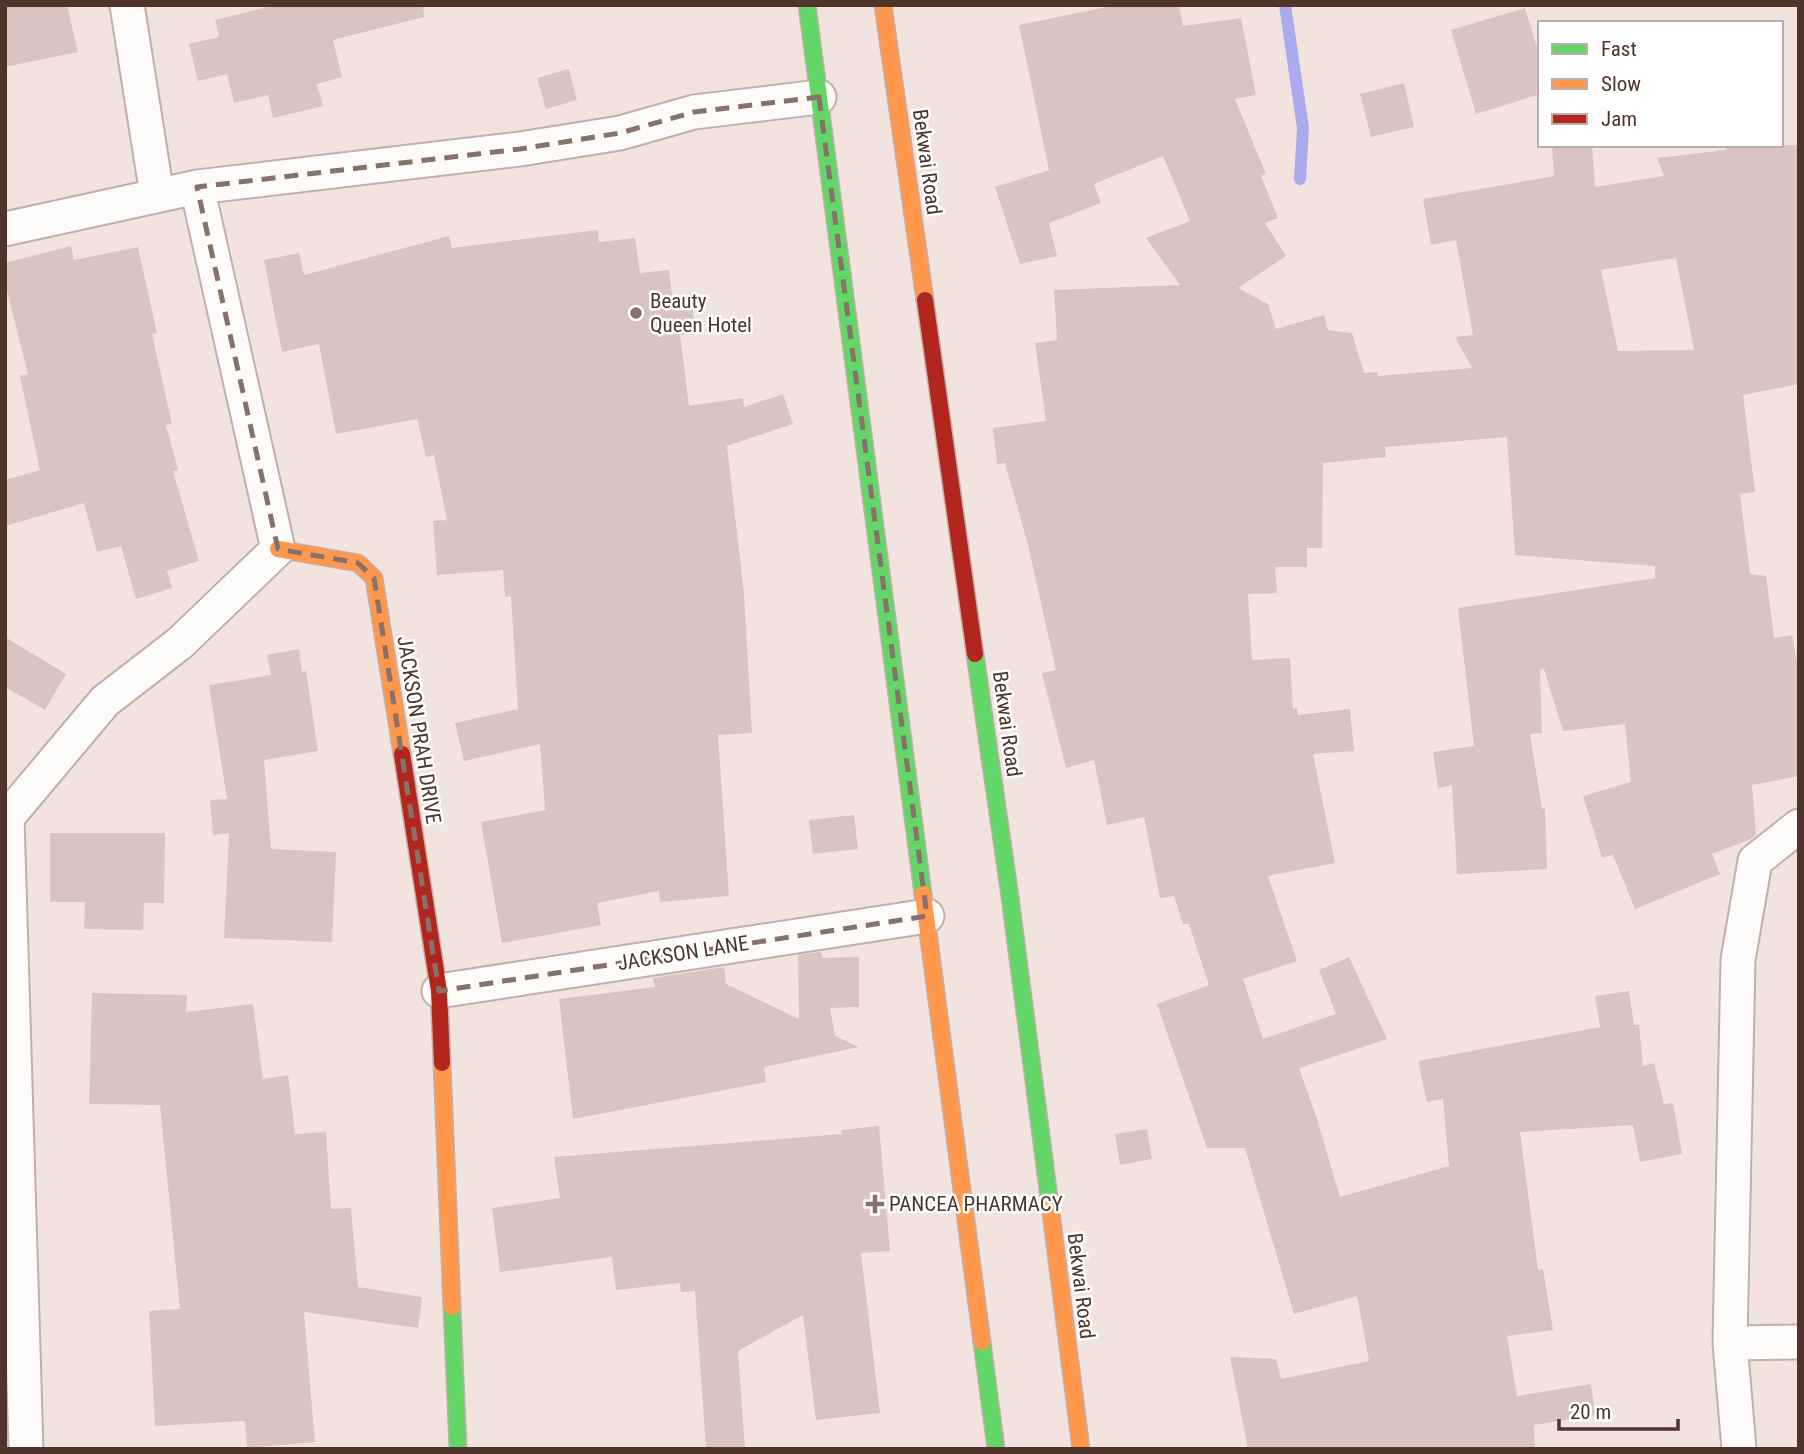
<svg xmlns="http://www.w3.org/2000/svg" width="1804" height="1454" font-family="'Roboto Condensed',sans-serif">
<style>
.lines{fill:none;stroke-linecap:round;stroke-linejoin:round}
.stream{stroke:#aaaaed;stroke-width:12}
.building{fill:#d9c4c2;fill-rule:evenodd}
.street-casing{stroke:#c2afa9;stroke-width:37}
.fast-casing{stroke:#c2afa9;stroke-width:19}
.slow-casing{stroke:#c2afa9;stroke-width:19}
.jam-casing{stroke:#c2afa9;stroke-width:19}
.street{stroke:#fdfbfa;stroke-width:33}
.fast{stroke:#63d668;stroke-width:16}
.slow{stroke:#ff974d;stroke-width:16}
.jam{stroke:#b3261e;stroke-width:16}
.marked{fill:none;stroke:#88716a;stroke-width:5;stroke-dasharray:14 9;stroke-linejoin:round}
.poi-dot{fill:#88716a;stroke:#fff;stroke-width:2.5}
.labels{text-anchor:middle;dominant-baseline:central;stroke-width:5;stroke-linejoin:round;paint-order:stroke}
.street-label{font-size:21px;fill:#4f342b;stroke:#fff}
.poi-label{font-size:21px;fill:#4f342b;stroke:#fff;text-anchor:start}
</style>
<rect width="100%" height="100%" fill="#f3e3de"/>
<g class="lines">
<path class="stream" d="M 1285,5 L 1303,128 L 1300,179"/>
</g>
<path class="building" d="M 5,5 L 67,5 L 78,52 L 5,67 Z
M 275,5 L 423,5 L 424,17 L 333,40 L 342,77 L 317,84 L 323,106 L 273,118 L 268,95 L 234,103 L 227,74 L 198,81 L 189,44 L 219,37 L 215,20 Z
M 1116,5 L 1179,5 L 1183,26 L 1241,18 L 1256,95 L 1235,99 L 1266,174 L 1261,176 L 1278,218 L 1265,223 L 1286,256 L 1238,288 L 1268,304 L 1276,329 L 1324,315 L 1328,330 L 1352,333 L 1364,373 L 1378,372 L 1378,376 L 1472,368 L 1455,337 L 1473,335 L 1456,240 L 1431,245 L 1423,199 L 1554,176 L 1552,145 L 1592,145 L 1595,187 L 1664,176 L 1657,158 L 1726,150 L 1723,145 L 1799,145 L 1799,384 L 1743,395 L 1755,492 L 1740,494 L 1750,574 L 1766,576 L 1774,638 L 1792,635 L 1799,674 L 1799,776 L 1752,785 L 1756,835 L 1751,839 L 1712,854 L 1720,874 L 1635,909 L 1613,855 L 1602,858 L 1583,796 L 1631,782 L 1625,724 L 1563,731 L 1544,669 L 1540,670 L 1542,733 L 1530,734 L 1542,809 L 1545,808 L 1547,869 L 1457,874 L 1452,785 L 1438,788 L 1433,752 L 1474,746 L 1458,608 L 1655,578 L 1655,566 L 1515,555 L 1507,437 L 1385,447 L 1386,457 L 1323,463 L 1322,548 L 1307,548 L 1307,567 L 1275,567 L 1277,593 L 1248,594 L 1252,660 L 1290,658 L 1293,709 L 1297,708 L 1298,715 L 1350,709 L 1354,751 L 1313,754 L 1335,863 L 1268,876 L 1297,961 L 1243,979 L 1263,1039 L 1336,1014 L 1319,970 L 1349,957 L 1387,1039 L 1299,1068 L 1317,1119 L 1340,1197 L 1449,1166 L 1443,1099 L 1427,1102 L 1418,1061 L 1600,1027 L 1595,996 L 1629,991 L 1634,1025 L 1639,1025 L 1643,1066 L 1654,1063 L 1664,1104 L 1673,1103 L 1682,1154 L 1640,1162 L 1633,1125 L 1520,1132 L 1538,1270 L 1543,1269 L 1553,1330 L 1507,1336 L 1517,1396 L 1591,1384 L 1595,1415 L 1534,1425 L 1535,1449 L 1248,1449 L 1230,1357 L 1276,1359 L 1281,1379 L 1369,1361 L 1357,1296 L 1294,1314 L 1245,1148 L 1207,1148 L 1157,1004 L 1209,985 L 1189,924 L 1183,924 L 1174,896 L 1160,898 L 1144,817 L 1107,825 L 1094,760 L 1066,768 L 1042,673 L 1056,670 L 1028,545 L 1005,463 L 997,464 L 993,428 L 1046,421 L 1035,343 L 1057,340 L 1054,290 L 1180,285 L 1146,238 L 1190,221 L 1163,156 L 1094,184 L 1101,203 L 1049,223 L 1057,256 L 1020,264 L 995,187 L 1049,170 L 1019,25 ZM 1676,258 L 1694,350 L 1618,351 L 1601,270 Z
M 1525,8 L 1540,57 L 1540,94 L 1476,114 L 1451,30 Z
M 569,69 L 577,100 L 546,109 L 537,78 Z
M 1404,83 L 1414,127 L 1371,137 L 1360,94 Z
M 598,230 L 599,242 L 635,238 L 640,273 L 669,270 L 672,296 L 691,294 L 696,334 L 680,335 L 689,406 L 743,398 L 744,407 L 783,394 L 793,424 L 727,446 L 744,594 L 752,733 L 718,735 L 729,896 L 660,902 L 659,891 L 597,903 L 601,925 L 502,943 L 481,822 L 545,810 L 540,744 L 464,761 L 455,723 L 518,709 L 511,596 L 505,597 L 503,570 L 437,575 L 433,521 L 447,520 L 434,455 L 426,457 L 417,419 L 336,434 L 319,344 L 282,352 L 264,260 L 299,253 L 304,275 L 449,236 L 452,248 Z
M 71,246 L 74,260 L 138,247 L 157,333 L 152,334 L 172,424 L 166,425 L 178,470 L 173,471 L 199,561 L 167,571 L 172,588 L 136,599 L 121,546 L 97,552 L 84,503 L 5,526 L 5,480 L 40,470 L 20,376 L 28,374 L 5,283 L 5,263 Z
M 5,637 L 66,674 L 45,710 L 5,687 Z
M 299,649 L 302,672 L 306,671 L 318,751 L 264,760 L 271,849 L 336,852 L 332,942 L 224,938 L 229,833 L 213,835 L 210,800 L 227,799 L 209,685 L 271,675 L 267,655 Z
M 854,815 L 858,849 L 813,854 L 809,820 Z
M 50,833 L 165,833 L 164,903 L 144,903 L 143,930 L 84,929 L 85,902 L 50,902 Z
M 821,952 L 822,958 L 859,957 L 859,1007 L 830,1008 L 835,1036 L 859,1047 L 764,1067 L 766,1082 L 573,1119 L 559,999 L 655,987 L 653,978 L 724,967 L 726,984 L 799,1019 L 798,955 Z
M 92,993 L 187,995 L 186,1012 L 253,1004 L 263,1079 L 288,1075 L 295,1134 L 326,1132 L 331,1209 L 351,1208 L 358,1287 L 422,1297 L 418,1328 L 304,1312 L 315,1442 L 247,1448 L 245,1421 L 155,1426 L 149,1311 L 180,1309 L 160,1105 L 89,1104 Z
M 879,1126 L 890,1251 L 861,1253 L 880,1413 L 816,1420 L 803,1315 L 738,1351 L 745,1449 L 706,1449 L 695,1291 L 681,1292 L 680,1283 L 616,1290 L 612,1257 L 500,1272 L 492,1208 L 560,1198 L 554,1157 L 842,1134 L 841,1130 Z
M 1147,1129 L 1152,1159 L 1120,1165 L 1115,1134 Z"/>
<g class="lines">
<defs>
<path id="street" d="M 127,5 L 157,195
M 5,229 L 197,187 L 520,149 L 620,133 L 694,112 L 819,97
M 7,818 L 26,1449
M 5,820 L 105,701 L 180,643 L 278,549 L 197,187
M 439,991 L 927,916
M 1730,1343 L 1799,1342
M 1739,1449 L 1730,1343 L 1738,960 L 1755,861 L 1799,826"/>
<path id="fast" d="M 807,5 L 923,894
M 975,654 L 1010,897 L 1050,1205
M 452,1307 L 458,1449
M 982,1342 L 996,1449"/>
<path id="slow" d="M 883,5 L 925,300
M 278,549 L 358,563 L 374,578 L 402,754
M 923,894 L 982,1342
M 442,1063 L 452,1307
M 1050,1205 L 1081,1449"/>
<path id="jam" d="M 925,300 L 975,654
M 402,754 L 439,991 L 442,1063"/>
</defs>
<use href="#street" class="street-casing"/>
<use href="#fast" class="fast-casing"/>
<use href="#slow" class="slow-casing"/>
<use href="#jam" class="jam-casing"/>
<use href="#street" class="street"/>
<use href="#fast" class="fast"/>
<use href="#slow" class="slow"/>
<use href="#jam" class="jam"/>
</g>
<path class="marked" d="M 819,97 L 927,916 L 439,991 L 374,578 L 358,563 L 278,549 L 197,187 L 520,149 L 620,133 L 694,112 Z"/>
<g class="poi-dot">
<circle cx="636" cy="313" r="7"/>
<path d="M871.5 1193.5h7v7h7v7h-7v7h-7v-7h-7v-7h7z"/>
</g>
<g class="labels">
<g class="street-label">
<text transform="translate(927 162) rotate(82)">Bekwai Road</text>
<text transform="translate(1007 724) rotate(82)">Bekwai Road</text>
<text transform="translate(419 730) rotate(81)">JACKSON PRAH DRIVE</text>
<text transform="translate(683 953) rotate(-9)">JACKSON LANE</text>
<text transform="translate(1081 1286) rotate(83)">Bekwai Road</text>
</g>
<g class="poi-label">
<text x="650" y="301">Beauty<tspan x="650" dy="24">Queen Hotel</tspan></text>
<text x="889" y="1204">PANCEA PHARMACY</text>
</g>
</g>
<rect width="1804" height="1454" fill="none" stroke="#4f342b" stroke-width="14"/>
<rect x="1538" y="21" width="245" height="126" fill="#ffffff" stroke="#b9aeaa" stroke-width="2"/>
<rect x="1552" y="44" width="35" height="10" fill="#63d668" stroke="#b9aeaa" stroke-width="2"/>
<text x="1601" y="56" font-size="21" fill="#4f342b">Fast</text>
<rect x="1552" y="79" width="35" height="10" fill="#ff974d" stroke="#b9aeaa" stroke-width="2"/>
<text x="1601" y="91" font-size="21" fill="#4f342b">Slow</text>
<rect x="1552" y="114" width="35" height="10" fill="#b3261e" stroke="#b9aeaa" stroke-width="2"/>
<text x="1601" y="126" font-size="21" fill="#4f342b">Jam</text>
<path d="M1559 1419v10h119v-10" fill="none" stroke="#4f342b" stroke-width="3.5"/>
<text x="1570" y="1419" font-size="21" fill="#4f342b" stroke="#ffffff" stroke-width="5" paint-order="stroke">20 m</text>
</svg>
